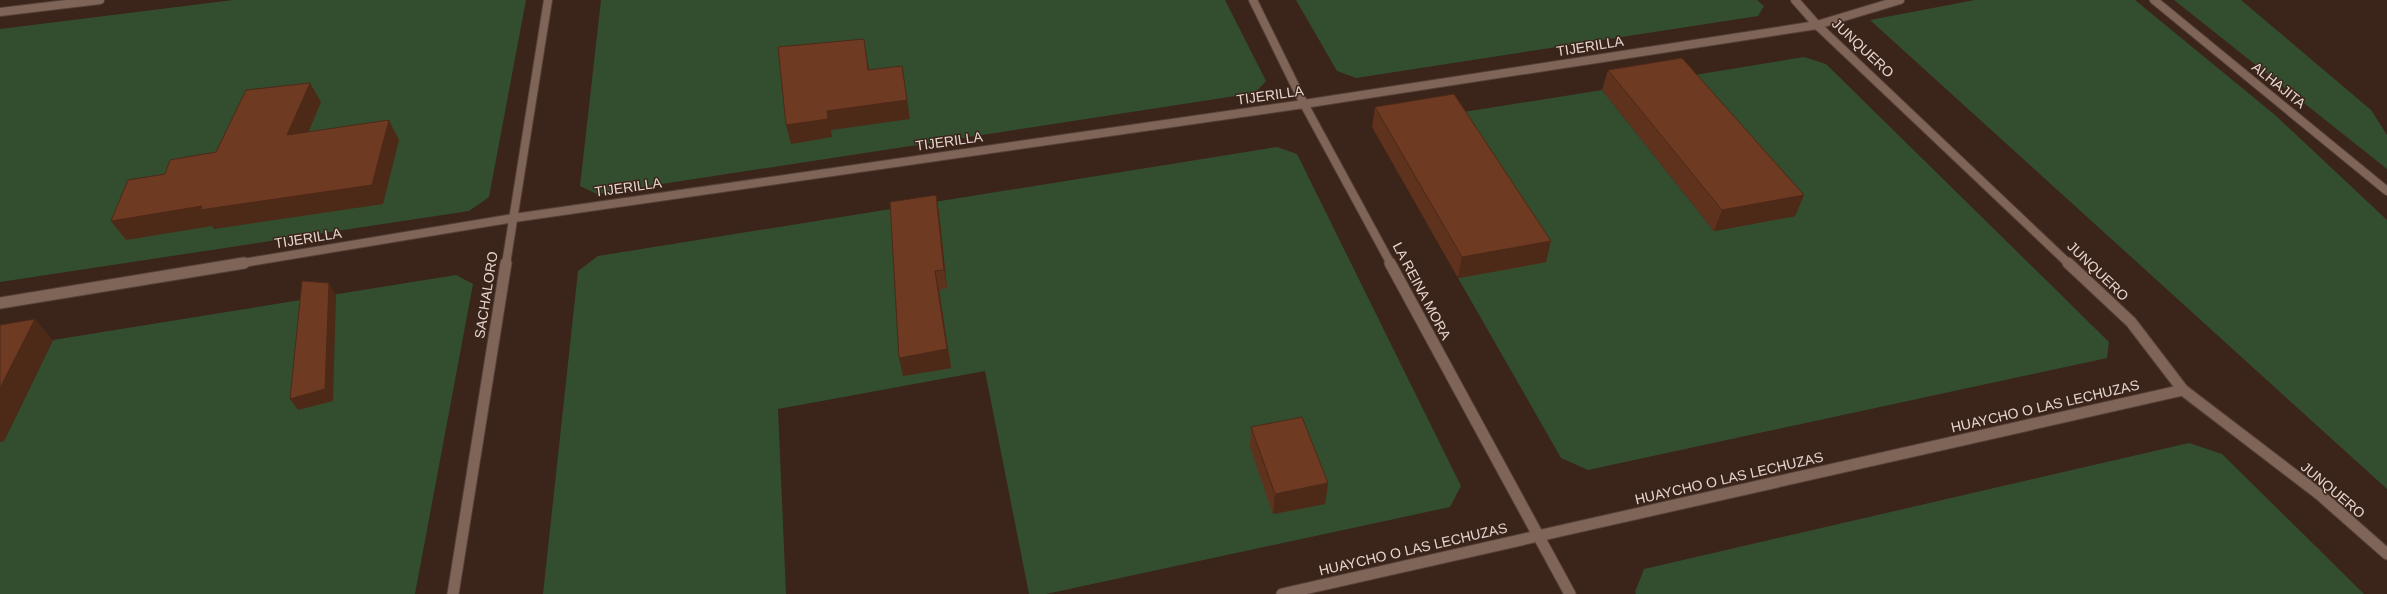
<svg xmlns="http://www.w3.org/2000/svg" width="2387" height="594" font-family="Helvetica,sans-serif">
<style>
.green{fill:#334e2f}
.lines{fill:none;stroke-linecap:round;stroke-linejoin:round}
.minor-far1-casing{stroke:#554139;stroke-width:10}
.minor-casing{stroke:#554139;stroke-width:13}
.minor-far1{stroke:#7f6458;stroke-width:8}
.minor{stroke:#7f6458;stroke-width:11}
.wall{fill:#5f321d}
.shaded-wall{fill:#4d2918}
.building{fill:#6e3a22;stroke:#4d2918}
.labels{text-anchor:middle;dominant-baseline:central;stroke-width:3;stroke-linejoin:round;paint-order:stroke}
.street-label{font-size:14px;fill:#e6d6d0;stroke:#3b241a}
</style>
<rect width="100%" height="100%" fill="#3b241a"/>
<path class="green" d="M 233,0 L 526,0 L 489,197 L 469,211 L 0,282 L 0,29 Z
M 601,0 L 1225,0 L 1266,81 L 1255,93 L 597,194 L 580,186 Z
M 1296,0 L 1757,0 L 1764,6 L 1758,16 L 1356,78 L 1337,71 Z
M 1975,0 L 2135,0 L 2275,115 L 2387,220 L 2387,489 L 1870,20 Z
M 2174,0 L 2241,0 L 2371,110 L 2387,135 L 2387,169 Z
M 1804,57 L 1826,64 L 2109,342 L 2107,358 L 1588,470 L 1561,458 L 1458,278 L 1545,262 L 1451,114 L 1602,90 L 1714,231 L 1795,216 L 1676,78 Z
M 1277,147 L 1297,154 L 1461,486 L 1450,507 L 1046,594 L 1029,594 L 985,371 L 778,409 L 786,594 L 543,594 L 578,271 L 598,256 Z
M 456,275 L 473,284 L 415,594 L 0,594 L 0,442 L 4,441 L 53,340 Z
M 2189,443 L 2222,454 L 2364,594 L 1636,594 L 1635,592 L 1644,569 Z"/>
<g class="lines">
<defs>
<path id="minor-far1" d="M 1253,0 L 1304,104 L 1391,264
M 1795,0 L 1817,25 L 2069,264
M 2154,0 L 2387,191
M 0,12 L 100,0
M 237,264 L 514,218 L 1304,104 L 1817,25 L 1900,0
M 506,264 L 548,0"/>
<path id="minor" d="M 1390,263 L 1570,594
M 2068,263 L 2131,322 L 2183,390 L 2319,494 L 2387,554
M 0,303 L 244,263
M 453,594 L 506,263
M 1282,594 L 2183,390"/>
</defs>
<use href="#minor-far1" class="minor-far1-casing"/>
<use href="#minor" class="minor-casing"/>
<use href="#minor-far1" class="minor-far1"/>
<use href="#minor" class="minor"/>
</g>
<path class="wall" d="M 1608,70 L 1804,195 L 1795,216 L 1714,231 L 1602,90 Z
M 1375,107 L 1546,262 L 1458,278 L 1372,127 Z
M 936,195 L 939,213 L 947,288 L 939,290 L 951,368 L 903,376 Z
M 1251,427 L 1328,483 L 1325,504 L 1273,514 L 1250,447 Z"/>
<path class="shaded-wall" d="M 864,39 L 867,57 L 872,88 L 868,70 Z
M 902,66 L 910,119 L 831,130 L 832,137 L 791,144 L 786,125 L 827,111 Z
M 310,83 L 321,102 L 299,155 L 287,135 Z
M 389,120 L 399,140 L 383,204 L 214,229 L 212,226 L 126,240 L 111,221 Z
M 936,195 L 939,213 L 947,288 L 944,270 Z
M 1804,195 L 1795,216 L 1714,231 L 1722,210 Z
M 1551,241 L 1546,262 L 1458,278 L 1462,257 Z
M 935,271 L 939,290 L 951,368 L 903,376 L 899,358 Z
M 329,283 L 336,295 L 333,401 L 298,410 L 290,399 Z
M 35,319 L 53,340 L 4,441 L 0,442 L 0,388 Z
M 1328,483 L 1325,504 L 1273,514 L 1275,494 Z"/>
<path class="building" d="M 864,39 L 868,70 L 902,66 L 907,100 L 827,111 L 828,119 L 786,125 L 778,47 Z
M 1682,58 L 1804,195 L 1722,210 L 1608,70 Z
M 310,83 L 287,135 L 389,120 L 372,185 L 200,210 L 202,206 L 111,221 L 128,180 L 165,174 L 170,160 L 216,152 L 246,90 Z
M 1454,94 L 1551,241 L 1462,257 L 1375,107 Z
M 936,195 L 944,270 L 935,271 L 947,349 L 899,358 L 890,202 Z
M 302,281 L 329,283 L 325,389 L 290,399 Z
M 35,319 L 0,388 L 0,325 Z
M 1302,417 L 1328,483 L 1275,494 L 1251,427 Z"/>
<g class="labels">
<g class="street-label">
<text transform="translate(1590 46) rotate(-9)">TIJERILLA</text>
<text transform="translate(1863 48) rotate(43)">JUNQUERO</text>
<text transform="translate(2279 85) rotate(39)">ALHAJITA</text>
<text transform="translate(1270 95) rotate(-8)">TIJERILLA</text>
<text transform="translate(949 141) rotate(-8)">TIJERILLA</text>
<text transform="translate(628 187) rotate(-8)">TIJERILLA</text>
<text transform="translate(308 238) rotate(-9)">TIJERILLA</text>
<text transform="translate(2098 271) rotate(44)">JUNQUERO</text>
<text transform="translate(1422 291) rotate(62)">LA REINA MORA</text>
<text transform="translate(486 295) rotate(-81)">SACHALORO</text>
<text transform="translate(2045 406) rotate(-13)">HUAYCHO O LAS LECHUZAS</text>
<text transform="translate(1729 478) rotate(-13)">HUAYCHO O LAS LECHUZAS</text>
<text transform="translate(2333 490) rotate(40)">JUNQUERO</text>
<text transform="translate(1413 549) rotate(-13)">HUAYCHO O LAS LECHUZAS</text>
</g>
</g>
</svg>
